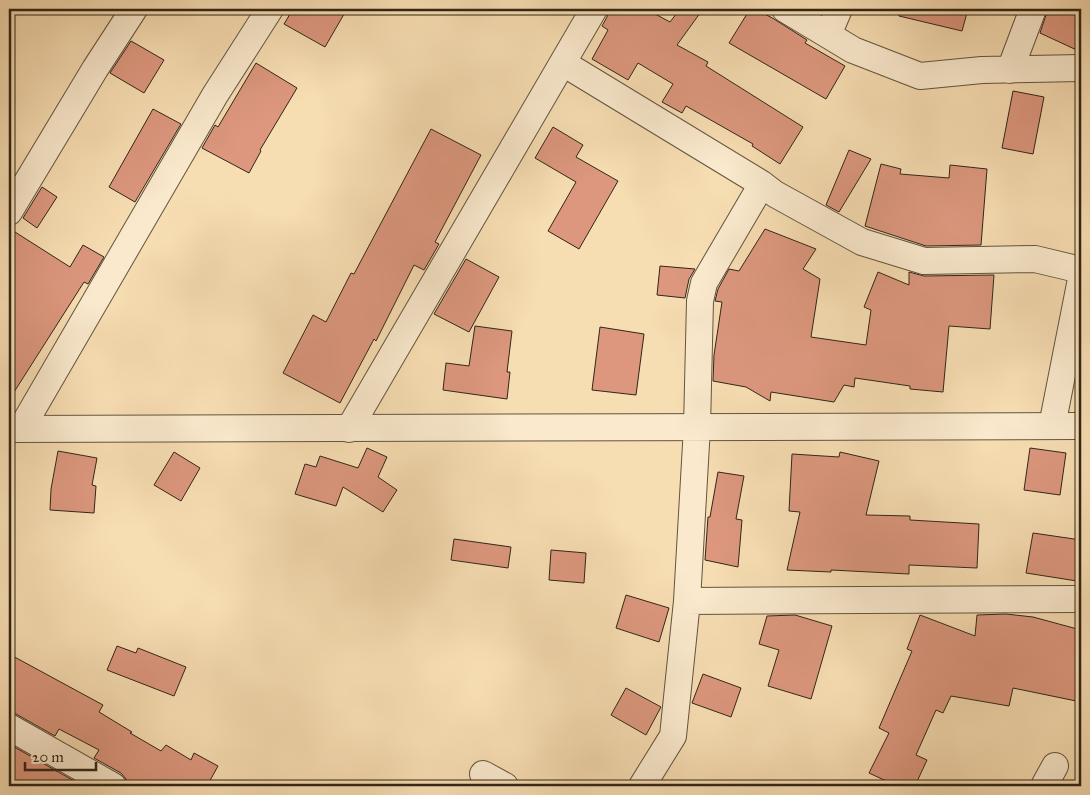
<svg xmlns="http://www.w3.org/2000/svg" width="1090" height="795" font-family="'IM FELL Great Primer',serif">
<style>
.building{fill:#dc977e;stroke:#302619}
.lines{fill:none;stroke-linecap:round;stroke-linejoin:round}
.minor-casing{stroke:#62543f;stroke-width:28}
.minor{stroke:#fae9cd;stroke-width:26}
</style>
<rect width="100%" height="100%" fill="#f7ddb2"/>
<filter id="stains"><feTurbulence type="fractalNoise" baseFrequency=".004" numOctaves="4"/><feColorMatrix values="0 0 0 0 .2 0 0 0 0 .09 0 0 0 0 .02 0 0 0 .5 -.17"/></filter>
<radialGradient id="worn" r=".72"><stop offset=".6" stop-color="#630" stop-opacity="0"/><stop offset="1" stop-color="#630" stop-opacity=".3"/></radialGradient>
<path class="building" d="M 293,9 L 347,9 L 325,47 L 284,24 Z
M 609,9 L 646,9 L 670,22 L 680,9 L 703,9 L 677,45 L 708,62 L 706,66 L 803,127 L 780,164 L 752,146 L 753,144 L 686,106 L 682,113 L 662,102 L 673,84 L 638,63 L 628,80 L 592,59 L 608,30 L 602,26 L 607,17 Z
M 750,9 L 756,9 L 774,19 L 807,40 L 805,43 L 845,66 L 826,99 L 729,43 Z
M 900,9 L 968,9 L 962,31 L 899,16 Z
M 1048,9 L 1081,9 L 1081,52 L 1040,33 Z
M 131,41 L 164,60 L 144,93 L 110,73 Z
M 256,63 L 297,88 L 260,150 L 261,151 L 249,173 L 202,148 L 215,125 L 218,127 Z
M 1013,91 L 1044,97 L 1033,154 L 1002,148 Z
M 153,109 L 181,124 L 135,202 L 109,187 Z
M 553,127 L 583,145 L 576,157 L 618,181 L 579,249 L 548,231 L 576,182 L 535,158 Z
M 431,129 L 481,155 L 435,242 L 439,244 L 424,270 L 414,265 L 376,341 L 374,339 L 340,403 L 283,373 L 313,315 L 326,322 L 351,273 L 354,274 Z
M 849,150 L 871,159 L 839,212 L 826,205 Z
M 881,164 L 901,169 L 900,174 L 949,178 L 950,165 L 987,169 L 981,245 L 926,246 L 865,226 Z
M 42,187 L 57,197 L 37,228 L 23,218 Z
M 765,229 L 816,249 L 803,269 L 820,279 L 811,337 L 866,345 L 871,310 L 864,307 L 878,272 L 909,285 L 909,272 L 924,276 L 994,275 L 990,329 L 949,326 L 943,392 L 910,389 L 910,386 L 855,378 L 854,387 L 844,385 L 834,402 L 771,392 L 770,401 L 746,387 L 713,381 L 714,355 L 722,302 L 715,301 L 718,289 L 729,269 L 739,271 Z
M 15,232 L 70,267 L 83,245 L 104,257 L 88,284 L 84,282 L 9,400 L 9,241 Z
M 466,259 L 499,277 L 469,332 L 434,314 Z
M 660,266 L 695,269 L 689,279 L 685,298 L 657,295 Z
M 475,326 L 512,331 L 507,372 L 510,372 L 507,399 L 443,390 L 446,363 L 469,366 Z
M 600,327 L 644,334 L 636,395 L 592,390 Z
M 367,448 L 387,457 L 378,477 L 397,490 L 383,512 L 343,487 L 336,506 L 295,494 L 305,464 L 316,467 L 320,456 L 358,468 Z
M 1030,448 L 1066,453 L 1060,495 L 1024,490 Z
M 58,451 L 97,458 L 92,485 L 96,486 L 94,513 L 50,510 L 51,489 Z
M 174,452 L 200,468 L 181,501 L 154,485 Z
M 840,452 L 879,461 L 866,515 L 910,516 L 910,520 L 979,524 L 977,568 L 909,565 L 909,574 L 831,570 L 831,572 L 787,570 L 800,512 L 789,511 L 792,454 L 839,457 Z
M 718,472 L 744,476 L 736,519 L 742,520 L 738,567 L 705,560 L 708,517 L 710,517 Z
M 1033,533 L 1081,540 L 1077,581 L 1026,573 Z
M 454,539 L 511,547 L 508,568 L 451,560 Z
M 551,550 L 586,553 L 584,583 L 549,580 Z
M 626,595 L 669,608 L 659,642 L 616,628 Z
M 1006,614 L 1033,617 L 1081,630 L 1081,702 L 1013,688 L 1009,706 L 951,696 L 943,713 L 936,710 L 916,755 L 927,760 L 915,786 L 897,786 L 869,773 L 889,733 L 879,728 L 912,651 L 907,649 L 920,615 L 975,636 L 977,615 Z
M 795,615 L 832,626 L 811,699 L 768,686 L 779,650 L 759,644 L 767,616 Z
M 117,646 L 136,653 L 138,648 L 186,667 L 174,696 L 107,670 Z
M 9,654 L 103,705 L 99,712 L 132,732 L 130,733 L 161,751 L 166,745 L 191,760 L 194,753 L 218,766 L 207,786 L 128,786 L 126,779 L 121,773 L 94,758 L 99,750 L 59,729 L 55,736 L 16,714 L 9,712 Z
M 703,674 L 741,688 L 731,717 L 692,703 Z
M 626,688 L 661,707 L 646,735 L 611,715 Z
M 9,744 L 83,786 L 9,786 Z"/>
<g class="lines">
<defs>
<path id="minor" d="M 785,9 L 853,50 L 920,76 L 982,70 L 1081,68
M 828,35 L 839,9
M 563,63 L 762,184 L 775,194 L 862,242 L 924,261 L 1035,259 L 1081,270
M 1010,70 L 1033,9
M 9,212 L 95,69 L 134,9
M 1052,426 L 1081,279
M 9,429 L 1081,426
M 21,429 L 215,95 L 270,9
M 349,429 L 594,9
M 687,601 L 1081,599
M 9,727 L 113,786
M 483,774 L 505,786
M 642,786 L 673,736 L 687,601 L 697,427 L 700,301 L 704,283 L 762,184
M 1044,786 L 1055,766"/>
</defs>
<use href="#minor" class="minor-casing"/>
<use href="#minor" class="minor"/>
</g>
<rect width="1090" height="795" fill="none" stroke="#f7ddb2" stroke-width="30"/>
<rect x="10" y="10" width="1070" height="775" fill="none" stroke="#302619" stroke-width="2.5"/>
<rect x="15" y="15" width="1060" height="765" fill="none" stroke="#302619"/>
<path d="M25 762v8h71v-8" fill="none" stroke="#302619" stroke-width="2.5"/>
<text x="32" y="762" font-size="15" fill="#302619" stroke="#fae9cd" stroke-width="4" paint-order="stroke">20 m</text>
<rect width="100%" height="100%" filter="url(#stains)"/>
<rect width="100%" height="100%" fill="url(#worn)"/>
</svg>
